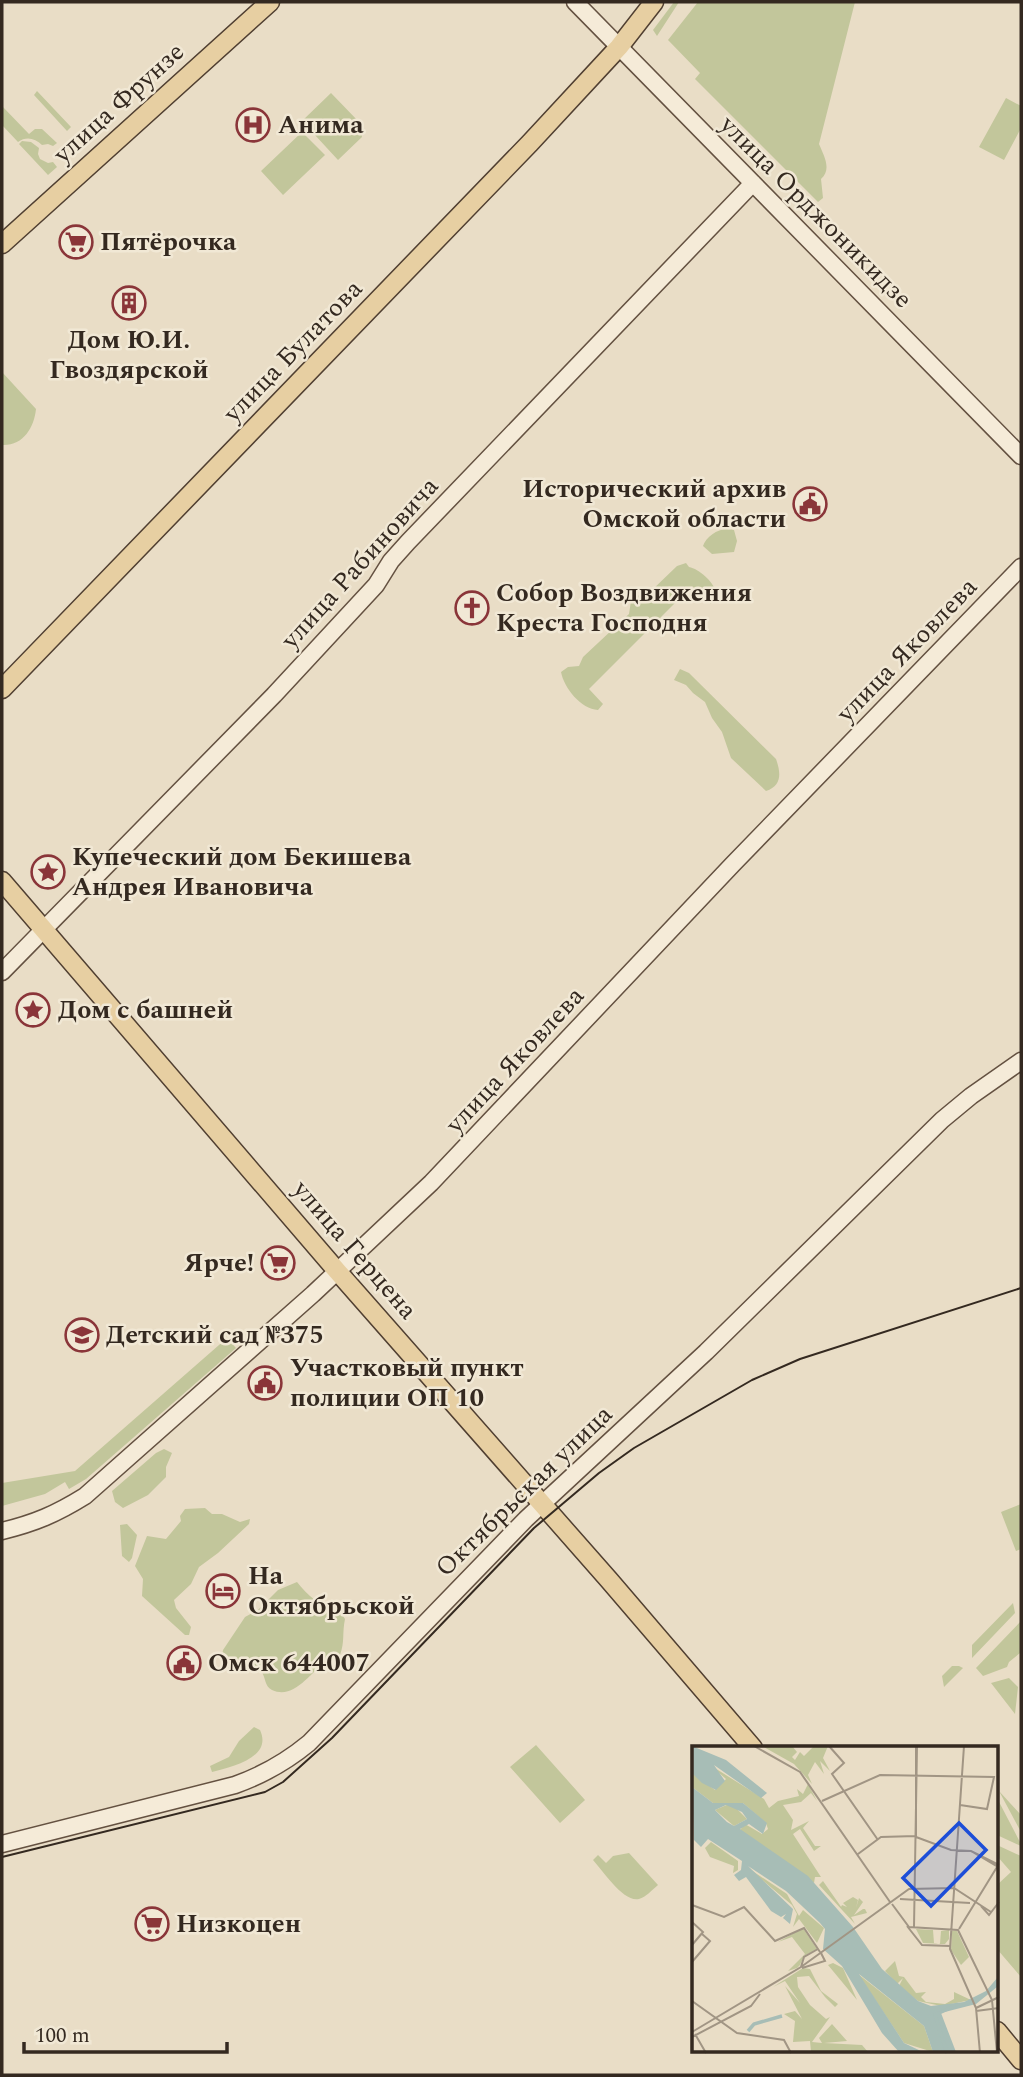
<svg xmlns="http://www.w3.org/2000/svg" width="1023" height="2077" font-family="Spectral,serif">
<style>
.green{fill:#c2c69b}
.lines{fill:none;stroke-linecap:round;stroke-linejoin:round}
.secondary-casing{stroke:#645141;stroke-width:19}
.primary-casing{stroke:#503f31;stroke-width:21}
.secondary{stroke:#f5ebd8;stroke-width:16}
.primary{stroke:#e7cfa2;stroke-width:18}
.tram{stroke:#342920;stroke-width:2}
.labels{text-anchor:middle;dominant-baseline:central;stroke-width:5;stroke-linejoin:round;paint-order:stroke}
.street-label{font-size:26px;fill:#342920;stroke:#f1e8d5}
.poi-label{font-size:26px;font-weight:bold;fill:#342920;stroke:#f1e8d5;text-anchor:start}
.inset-river{fill:none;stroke:#a7bdb6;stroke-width:3.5}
.inset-road{fill:none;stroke:#a19584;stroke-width:2}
.view{fill:#1d4ed8;fill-opacity:0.15;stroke:#1d4ed8;stroke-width:3.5}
.inset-edge{fill:none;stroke:#342920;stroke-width:3.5}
</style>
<rect width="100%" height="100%" fill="#e9ddc6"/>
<path class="green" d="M 674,2 L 679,2 L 657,36 L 653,30 Z
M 698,2 L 855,2 L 819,144 C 824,156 832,169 821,179 L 823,198 L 818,202 L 695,79 L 700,73 L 668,40 Z
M 37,91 L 71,127 L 67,131 L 34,95 Z
M 331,93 L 360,123 L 362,137 L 338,160 L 302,121 Z
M 1006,98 L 1021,106 L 1021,128 L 1004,160 L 979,147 Z
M 2,106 L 29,134 L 35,129 L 42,129 L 57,143 L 53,146 L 48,144 L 42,145 C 35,138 26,136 18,142 L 2,125 Z
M 302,132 L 325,155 L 283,195 L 261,171 Z
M 22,141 L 31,142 L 39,148 L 38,154 L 40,159 L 48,163 L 53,162 L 57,167 L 48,175 L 19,144 Z
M 2,372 L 36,409 C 34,428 23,446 2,445 Z
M 727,529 L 734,530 L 737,541 L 734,552 L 712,554 L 703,546 C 706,537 717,529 727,529 Z
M 686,563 L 689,567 C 699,569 713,581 716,592 L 711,604 L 692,586 L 589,689 L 603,704 L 598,710 C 581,709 564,688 561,672 L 568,667 L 579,666 L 583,657 L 629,614 L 631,601 L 643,592 L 649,593 L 677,566 Z
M 680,669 L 689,673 L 776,759 C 781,773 782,786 766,791 L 731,758 L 722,732 L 712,718 L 705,702 L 693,693 L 686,685 L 674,680 Z
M 227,1338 L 236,1348 L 86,1479 L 69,1489 L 65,1482 L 45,1494 L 2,1506 L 2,1483 L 75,1471 Z
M 164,1449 L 172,1453 L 166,1467 L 166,1477 L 148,1495 L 123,1508 L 115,1502 L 112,1491 L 156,1453 Z
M 1021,1504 L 1021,1549 L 1016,1551 L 1001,1512 Z
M 205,1508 L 212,1514 L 222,1514 L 240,1522 L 250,1519 L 249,1524 L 218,1553 L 199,1567 L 191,1584 L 174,1600 L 176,1608 L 191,1627 L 189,1635 L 185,1635 L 142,1596 L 143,1579 L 135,1566 L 147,1536 L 166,1539 L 181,1521 L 180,1516 L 185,1509 Z
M 127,1524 L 137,1535 L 132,1558 L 129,1562 L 122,1556 L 120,1525 Z
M 297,1582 C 302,1588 308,1595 315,1600 C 326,1607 338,1606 345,1619 C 342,1633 345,1642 340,1655 C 335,1658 329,1659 325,1662 C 310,1673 294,1700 272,1690 C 264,1686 266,1677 261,1671 C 258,1668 254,1666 251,1664 C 247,1666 244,1669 240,1671 C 227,1674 221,1659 223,1650 L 245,1617 L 258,1610 L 278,1590 Z
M 1013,1603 L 1015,1613 L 972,1658 L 972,1645 Z
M 1021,1621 L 1020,1653 L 1009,1662 L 1007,1667 L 983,1676 L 976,1668 Z
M 952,1666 L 959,1666 L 963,1668 L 944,1687 L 942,1676 Z
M 1009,1678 L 1018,1687 L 1015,1714 L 991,1683 Z
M 254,1727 L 260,1730 C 273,1758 231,1767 212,1772 L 210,1766 L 229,1757 L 239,1741 Z
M 536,1745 L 585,1800 L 560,1823 L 510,1767 Z
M 999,1791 L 1021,1815 L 1021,1832 Z
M 997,1798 L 1021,1844 L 1021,1846 L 997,1835 Z
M 997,1845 L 1021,1856 L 1021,1977 L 997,1949 L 997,1885 L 1011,1872 L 997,1856 Z
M 629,1853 L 658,1885 C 652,1890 646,1897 639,1899 C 624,1903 603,1871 593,1860 L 598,1855 L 606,1863 L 613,1856 Z"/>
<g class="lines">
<defs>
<path id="secondary" d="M 575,2 L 1021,456
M 2,972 L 274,695 L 376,585 L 391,561 L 408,542 L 753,183
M 2,1531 C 35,1523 56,1514 85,1496 L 313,1294 L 431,1183 L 733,864 L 1021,567
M 2,1844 L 235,1785 C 263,1775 286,1762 309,1743 L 526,1519 L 706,1352 L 942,1120 L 971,1096 L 1021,1061"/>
<path id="primary" d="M 2,244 L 270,2
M 2,689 L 530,143 L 619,47 L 654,2
M 2,881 L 338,1272 L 609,1580 L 753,1748
M 997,2031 L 1021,2060"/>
</defs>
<use href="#secondary" class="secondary-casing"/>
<use href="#primary" class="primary-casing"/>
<use href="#secondary" class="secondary"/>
<use href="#primary" class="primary"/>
<path class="tram" d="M 2,1857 L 265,1792 L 283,1782 L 332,1738 L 534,1528 L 599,1473 L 634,1448 L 752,1380 L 800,1359 L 1021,1288"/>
</g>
<defs>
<symbol id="hospital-ring" viewBox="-11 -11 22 22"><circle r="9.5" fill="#f1e8d5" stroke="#8a3539" stroke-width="1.5"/><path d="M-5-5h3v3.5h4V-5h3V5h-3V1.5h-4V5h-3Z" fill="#8a3539"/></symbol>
<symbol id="supermarket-ring" viewBox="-11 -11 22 22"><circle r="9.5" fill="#f1e8d5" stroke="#8a3539" stroke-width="1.5"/><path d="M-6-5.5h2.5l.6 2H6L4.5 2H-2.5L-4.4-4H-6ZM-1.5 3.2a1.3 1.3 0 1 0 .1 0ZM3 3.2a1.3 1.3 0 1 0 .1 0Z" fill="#8a3539"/></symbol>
<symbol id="building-ring" viewBox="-11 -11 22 22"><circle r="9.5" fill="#f1e8d5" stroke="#8a3539" stroke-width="1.5"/><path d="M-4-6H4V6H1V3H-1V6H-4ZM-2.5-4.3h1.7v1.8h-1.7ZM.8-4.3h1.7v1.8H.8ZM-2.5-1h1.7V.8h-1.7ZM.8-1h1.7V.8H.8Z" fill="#8a3539"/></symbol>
<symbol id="civic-ring" viewBox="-11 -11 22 22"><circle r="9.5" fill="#f1e8d5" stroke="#8a3539" stroke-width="1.5"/><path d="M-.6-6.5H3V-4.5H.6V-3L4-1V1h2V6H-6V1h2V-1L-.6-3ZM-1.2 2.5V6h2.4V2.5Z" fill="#8a3539"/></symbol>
<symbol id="church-ring" viewBox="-11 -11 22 22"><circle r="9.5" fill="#f1e8d5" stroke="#8a3539" stroke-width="1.5"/><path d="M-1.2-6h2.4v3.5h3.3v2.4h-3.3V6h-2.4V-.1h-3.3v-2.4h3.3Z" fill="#8a3539"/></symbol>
<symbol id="sight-ring" viewBox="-11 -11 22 22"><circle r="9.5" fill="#f1e8d5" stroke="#8a3539" stroke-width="1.5"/><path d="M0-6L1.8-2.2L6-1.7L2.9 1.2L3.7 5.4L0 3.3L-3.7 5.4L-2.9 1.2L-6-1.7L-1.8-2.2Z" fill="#8a3539"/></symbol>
<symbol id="school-ring" viewBox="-11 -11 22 22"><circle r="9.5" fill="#f1e8d5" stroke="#8a3539" stroke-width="1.5"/><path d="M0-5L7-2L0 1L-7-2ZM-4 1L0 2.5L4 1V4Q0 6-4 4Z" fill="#8a3539"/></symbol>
<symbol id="hotel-ring" viewBox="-11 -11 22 22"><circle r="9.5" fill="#f1e8d5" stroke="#8a3539" stroke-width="1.5"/><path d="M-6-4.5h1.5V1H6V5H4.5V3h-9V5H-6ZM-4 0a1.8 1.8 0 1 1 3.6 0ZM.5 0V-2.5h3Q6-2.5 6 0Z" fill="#8a3539"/></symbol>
</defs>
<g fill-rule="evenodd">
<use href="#hospital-ring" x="234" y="106" width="38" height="38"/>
<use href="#supermarket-ring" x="57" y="223" width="38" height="38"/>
<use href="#building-ring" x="110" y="284" width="38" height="38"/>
<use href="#civic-ring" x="791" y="485" width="38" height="38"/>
<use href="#church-ring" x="453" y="589" width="38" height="38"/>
<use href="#sight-ring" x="29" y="853" width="38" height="38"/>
<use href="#sight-ring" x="14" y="991" width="38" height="38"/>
<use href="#supermarket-ring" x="259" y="1244" width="38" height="38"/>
<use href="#school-ring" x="63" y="1316" width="38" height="38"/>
<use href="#civic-ring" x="246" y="1364" width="38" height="38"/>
<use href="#hotel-ring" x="204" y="1572" width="38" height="38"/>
<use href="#civic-ring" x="165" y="1644" width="38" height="38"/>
<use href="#supermarket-ring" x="133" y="1905" width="38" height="38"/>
</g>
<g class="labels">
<g class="street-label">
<text transform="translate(119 103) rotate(-42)">улица Фрунзе</text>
<text transform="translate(816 212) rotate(45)">улица Орджоникидзе</text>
<text transform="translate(293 351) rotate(-46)">улица Булатова</text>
<text transform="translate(360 563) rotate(-48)">улица Рабиновича</text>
<text transform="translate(907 650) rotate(-46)">улица Яковлева</text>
<text transform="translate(515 1060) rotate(-47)">улица Яковлева</text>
<text transform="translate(355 1250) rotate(49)">улица Герцена</text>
<text transform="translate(524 1491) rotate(-44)">Октябрьская улица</text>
</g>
<g class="poi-label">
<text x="278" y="125">Анима</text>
<text x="100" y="242">Пятёрочка</text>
<text x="129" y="340" text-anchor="middle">Дом Ю.И.<tspan x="129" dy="30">Гвоздярской</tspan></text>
<text x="786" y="489" text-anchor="end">Исторический архив<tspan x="786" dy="30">Омской области</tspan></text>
<text x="496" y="593">Собор Воздвижения<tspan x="496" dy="30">Креста Господня</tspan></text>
<text x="72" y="857">Купеческий дом Бекишева<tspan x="72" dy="30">Андрея Ивановича</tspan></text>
<text x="58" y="1010">Дом с башней</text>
<text x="254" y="1263" text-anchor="end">Ярче!</text>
<text x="106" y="1335">Детский сад №375</text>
<text x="290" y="1368">Участковый пункт<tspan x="290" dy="30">полиции ОП 10</tspan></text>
<text x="248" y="1576">На<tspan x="248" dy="30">Октябрьской</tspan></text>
<text x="208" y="1663">Омск 644007</text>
<text x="176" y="1924">Низкоцен</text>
</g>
</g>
<g transform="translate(692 1746)">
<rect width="306" height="306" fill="#e9ddc6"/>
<path d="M 70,0 L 100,0 L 105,6 L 100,11 L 103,14 L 108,6 L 112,10 L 122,0 L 136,0 L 131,12 L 138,25 L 128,15 L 132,28 L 123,16 L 116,29 L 120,38 L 102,18 ZM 18,19 L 72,53 L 77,62 L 86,55 L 107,50 L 105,43 L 111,48 L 116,38 L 125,55 L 119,47 L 109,56 L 91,59 L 101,74 L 99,84 L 117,75 L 111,82 L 123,100 L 129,100 L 122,105 L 108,83 L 101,88 L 129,131 L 123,131 L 122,137 L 48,84 L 53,78 L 70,88 L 76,83 L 74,77 L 51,57 L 21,57 L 0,41 L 0,27 L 23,44 L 34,33 ZM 37,58 L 43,61 L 55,73 L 42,80 L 23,64 ZM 19,96 L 46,115 L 46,124 L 41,127 L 42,120 L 18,111 L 13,102 ZM 56,122 L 95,148 L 107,170 L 111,164 L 132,182 L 125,197 L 107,173 L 101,181 L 105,168 L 100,159 ZM 131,135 L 152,165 L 149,161 L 150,159 L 155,161 L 151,157 L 161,151 L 166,154 L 164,162 L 167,152 L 171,156 L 162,169 L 171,163 L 173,163 L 175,167 L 159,171 L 163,178 L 127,139 ZM 111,182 L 125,203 L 112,210 L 108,219 L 105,222 L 96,225 L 113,208 L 100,191 L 86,196 ZM 224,183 L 241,184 L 242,197 L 248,198 L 249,185 L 257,184 L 257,193 L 253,198 L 231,197 ZM 260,185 L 265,185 L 277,211 L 269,219 L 259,204 ZM 203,215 L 207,230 L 212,231 L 224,247 L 234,246 L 229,251 L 234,256 L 253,258 L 262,253 L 262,246 L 279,254 L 249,260 L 226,255 L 207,240 L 211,232 L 205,238 L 193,225 ZM 141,217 L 151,222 L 165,254 L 136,219 ZM 111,222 L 118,223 L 129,245 L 146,258 L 143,261 L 133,251 L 117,230 L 105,231 L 106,241 L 118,259 L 134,273 L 138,271 L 120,296 L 130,297 L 127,292 L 140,278 L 155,295 L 132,297 L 170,299 L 176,306 L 119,306 L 118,295 L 101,296 L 103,275 L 92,268 L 103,265 L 110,273 L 93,240 L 108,257 L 93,235 L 81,241 ZM 166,228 L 232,280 L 241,306 L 212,297 Z" fill="#c2c69b"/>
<path d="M 0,0 L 34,14 L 75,47 L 69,52 L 22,19 L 33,35 L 24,44 L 10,37 L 0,27 ZM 0,41 L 21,57 L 51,57 L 75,77 L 71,88 L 57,78 L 48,83 L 116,130 L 161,181 L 190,223 L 226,255 L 239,260 L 272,256 L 294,245 L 306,231 L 305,241 L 284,258 L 249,267 L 264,306 L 241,306 L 232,280 L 167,228 L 212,297 L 231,306 L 207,306 L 190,287 L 150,220 L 131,203 L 133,183 L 128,177 L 94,145 L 56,120 L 101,163 L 98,178 L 91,172 L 94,168 L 89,171 L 79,165 L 54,131 L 47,135 L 42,129 L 49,124 L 50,115 L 16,93 L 9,101 L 2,94 ZM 34,59 L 50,66 L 55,73 L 42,80 L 35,76 L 23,64 Z" fill="#a7bdb6" fill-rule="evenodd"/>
<path class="inset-river" d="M 56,285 L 62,278 L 90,270M 255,307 L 243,269 L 266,258"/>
<path class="inset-road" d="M 62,0 L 108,26 L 198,156M 137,0 L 152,17 L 140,28 L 186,94M 224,0 L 224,91 L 259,104 L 279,105 L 307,119M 272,0 L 258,203 L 284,262 L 288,307M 130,55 L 188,29 L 302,31 L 295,63 L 268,59M 264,105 L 279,105 L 306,121M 166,108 L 189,91 L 224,90M 208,153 L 278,157M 200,158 L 217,181 L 266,184 L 300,254 L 305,307M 0,159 L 32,171 L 52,161 L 83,195 L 112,182 L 128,206M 289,160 L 297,169 L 307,156M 0,176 L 11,186 L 0,199M 215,180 L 230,199 L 258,200M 222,181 L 225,0M 267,183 L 305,121M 0,216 L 18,195 L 10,188M 109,221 L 112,211 L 126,203M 110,222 L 133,215 L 129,207M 0,255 L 45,287 L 92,294 L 99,307M 284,262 L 307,251M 284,265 L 307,262M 0,286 L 109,221 L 217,143 L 262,142 L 299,166M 3,288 L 14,307M 0,291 L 59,260 L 68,248"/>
<path class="view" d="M 267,77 L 294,104 L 239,160 L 211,132 Z"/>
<rect width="306" height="306" class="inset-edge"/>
</g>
<rect width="1023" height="2077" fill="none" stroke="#342920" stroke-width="7"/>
<path d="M24 2042v10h203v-10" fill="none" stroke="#342920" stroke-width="3.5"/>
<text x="35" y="2042" font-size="21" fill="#342920" stroke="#f1e8d5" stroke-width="5" paint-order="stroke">100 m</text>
</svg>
